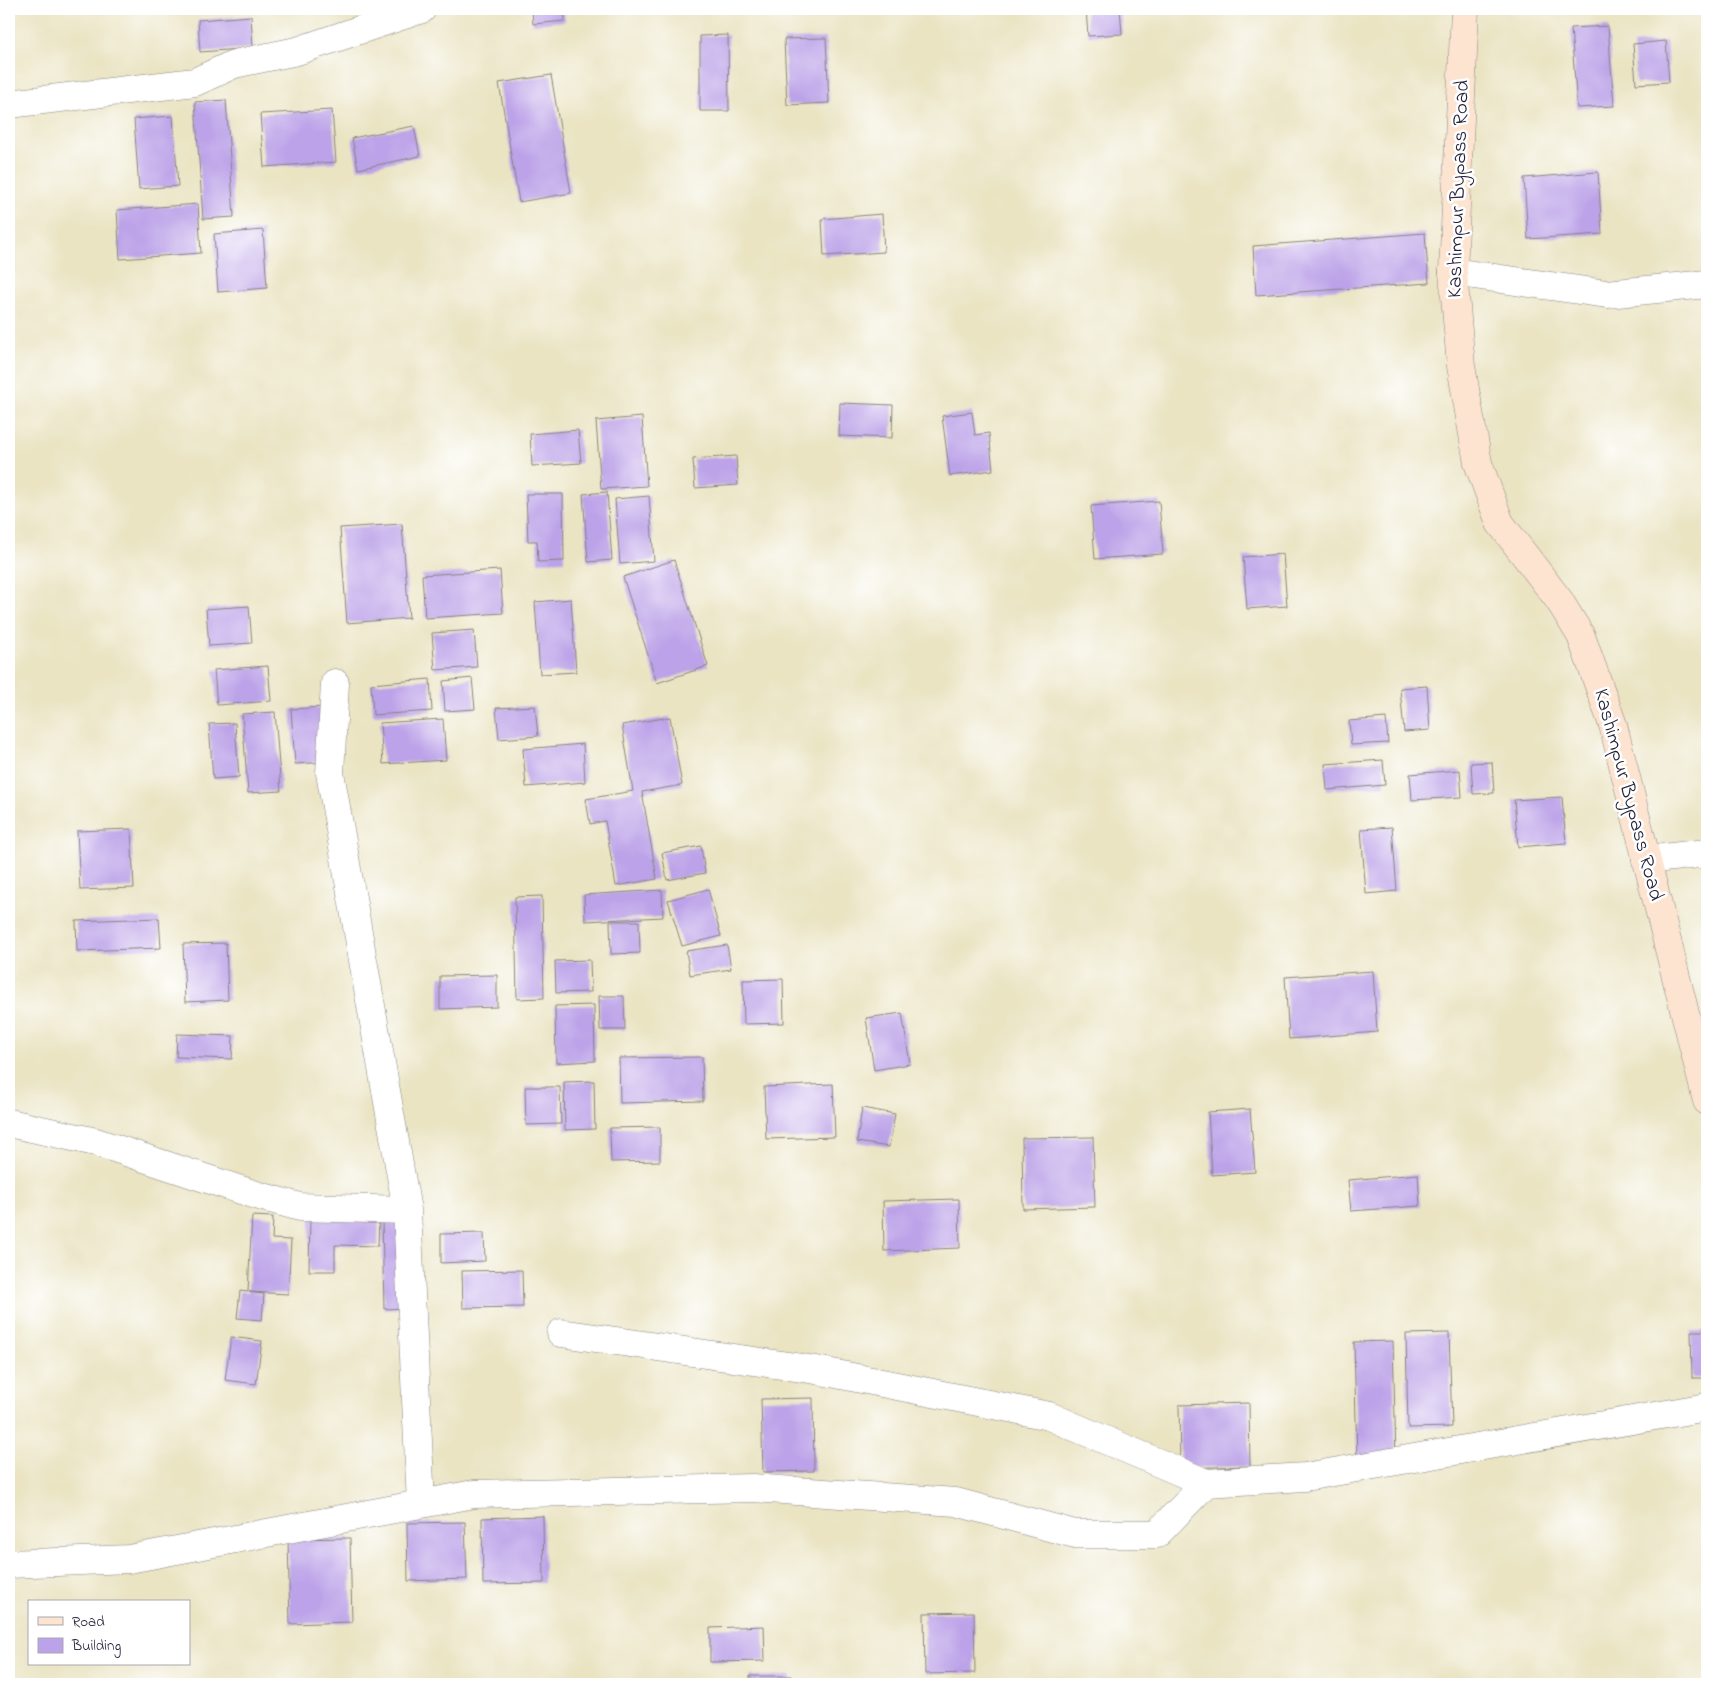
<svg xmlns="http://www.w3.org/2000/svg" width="1716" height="1693" font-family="'Indie Flower',sans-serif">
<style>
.building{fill:#bca2e8}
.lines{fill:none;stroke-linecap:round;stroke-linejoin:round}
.street-casing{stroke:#86837f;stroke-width:29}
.secondary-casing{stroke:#86837f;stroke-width:29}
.street{stroke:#fff;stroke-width:28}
.secondary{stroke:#fde4d1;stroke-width:28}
.labels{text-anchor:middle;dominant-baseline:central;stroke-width:5;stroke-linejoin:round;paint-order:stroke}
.street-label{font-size:21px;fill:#22223b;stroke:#fff}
</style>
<rect width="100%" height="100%" fill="#fff"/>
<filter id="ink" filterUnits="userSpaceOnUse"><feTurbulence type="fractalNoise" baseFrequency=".02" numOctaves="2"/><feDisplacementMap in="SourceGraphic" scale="10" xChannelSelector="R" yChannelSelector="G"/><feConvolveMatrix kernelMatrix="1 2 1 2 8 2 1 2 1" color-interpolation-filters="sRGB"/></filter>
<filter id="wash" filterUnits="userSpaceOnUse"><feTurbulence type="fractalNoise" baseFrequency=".0096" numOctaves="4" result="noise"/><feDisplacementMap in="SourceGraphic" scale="20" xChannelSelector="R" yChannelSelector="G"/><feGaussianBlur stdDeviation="1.12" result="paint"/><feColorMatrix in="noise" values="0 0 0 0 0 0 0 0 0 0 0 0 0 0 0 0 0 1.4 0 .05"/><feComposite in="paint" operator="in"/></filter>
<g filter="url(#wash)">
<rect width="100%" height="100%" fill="#eae4c3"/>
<g id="blocks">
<path class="building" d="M 532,9 L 564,9 L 565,21 L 533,24 Z
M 666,9 L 699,9 L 699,11 L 666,13 Z
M 1086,9 L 1120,9 L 1122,34 L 1088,36 Z
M 251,16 L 253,48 L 200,52 L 198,20 Z
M 1608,26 L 1614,106 L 1577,108 L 1571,28 Z
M 728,35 L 729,111 L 700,111 L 700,36 Z
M 826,38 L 829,103 L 787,105 L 784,39 Z
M 1666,41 L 1669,82 L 1636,84 L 1633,44 Z
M 551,75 L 571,193 L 519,202 L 499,83 Z
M 226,100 L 234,217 L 203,219 L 195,102 Z
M 332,110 L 336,162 L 264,167 L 260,114 Z
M 173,116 L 178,186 L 139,189 L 134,119 Z
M 414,126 L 420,156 L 358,169 L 352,138 Z
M 1598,172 L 1602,234 L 1528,239 L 1524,178 Z
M 198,204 L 201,253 L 120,259 L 117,210 Z
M 882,214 L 884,252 L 824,256 L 822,219 Z
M 263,230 L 267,288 L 218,292 L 214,234 Z
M 1425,233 L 1429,283 L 1256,295 L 1253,246 Z
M 840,403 L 893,405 L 892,438 L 839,436 Z
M 972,412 L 975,435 L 989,433 L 993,470 L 950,476 L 942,416 Z
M 642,417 L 647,486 L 601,489 L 596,421 Z
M 578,430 L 581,463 L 532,466 L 530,434 Z
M 736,456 L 738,485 L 695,488 L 693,459 Z
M 607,492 L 612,560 L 588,562 L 583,494 Z
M 526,494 L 563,494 L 564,561 L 538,562 L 537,541 L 528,541 Z
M 649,496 L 654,561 L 620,564 L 615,499 Z
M 1159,501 L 1163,554 L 1095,559 L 1091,506 Z
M 402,524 L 409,618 L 347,623 L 340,528 Z
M 1283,554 L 1287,606 L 1247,609 L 1243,557 Z
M 674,560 L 708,666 L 657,683 L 623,577 Z
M 500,570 L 503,613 L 425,618 L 422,575 Z
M 571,599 L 576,672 L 540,674 L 535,602 Z
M 249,606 L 252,643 L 209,646 L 206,609 Z
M 474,630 L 477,667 L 435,670 L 432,633 Z
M 268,666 L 271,701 L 217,705 L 214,670 Z
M 472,678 L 475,709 L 445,711 L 443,681 Z
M 430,679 L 432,711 L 373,715 L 371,684 Z
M 1427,686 L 1430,730 L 1404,732 L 1400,688 Z
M 535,706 L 538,736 L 499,739 L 496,708 Z
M 324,707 L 328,762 L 295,764 L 291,709 Z
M 275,712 L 281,791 L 248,793 L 242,714 Z
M 670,717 L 682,785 L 642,792 L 657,879 L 616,886 L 605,821 L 590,824 L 586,799 L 633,791 L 622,725 Z
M 1386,718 L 1388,743 L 1351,745 L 1349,721 Z
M 443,719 L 446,760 L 383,764 L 380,723 Z
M 235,723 L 239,777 L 213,779 L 209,724 Z
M 583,744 L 585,782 L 526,787 L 523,749 Z
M 1383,760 L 1385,785 L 1327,790 L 1325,764 Z
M 1492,762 L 1494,793 L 1473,794 L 1471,763 Z
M 1460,770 L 1462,797 L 1412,800 L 1410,774 Z
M 1562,797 L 1566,843 L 1518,847 L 1514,800 Z
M 1392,827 L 1397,891 L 1366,894 L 1361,829 Z
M 131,829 L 134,888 L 80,890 L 77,831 Z
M 701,846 L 705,873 L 667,880 L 662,853 Z
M 708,889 L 721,936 L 682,946 L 668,900 Z
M 662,890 L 663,917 L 585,921 L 584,895 Z
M 542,896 L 544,998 L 517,999 L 515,897 Z
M 159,918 L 161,948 L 77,951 L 76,921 Z
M 610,921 L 639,921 L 640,953 L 611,954 Z
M 226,943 L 228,1000 L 185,1002 L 183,944 Z
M 727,945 L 731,969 L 690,975 L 686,951 Z
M 590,960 L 591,992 L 556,993 L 555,961 Z
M 1373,971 L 1377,1032 L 1289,1039 L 1285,977 Z
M 497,975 L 497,1007 L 440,1009 L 440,976 Z
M 783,979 L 784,1023 L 744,1024 L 743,980 Z
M 599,996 L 624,996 L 625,1030 L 600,1030 Z
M 594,1005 L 595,1061 L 556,1063 L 555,1006 Z
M 902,1013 L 910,1064 L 874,1070 L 866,1018 Z
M 177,1034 L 233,1036 L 232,1059 L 176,1057 Z
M 702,1057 L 703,1101 L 620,1103 L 619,1058 Z
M 594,1081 L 595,1129 L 565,1130 L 564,1082 Z
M 833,1084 L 835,1137 L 766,1139 L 764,1087 Z
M 525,1087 L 560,1087 L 561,1124 L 526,1125 Z
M 862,1108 L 895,1114 L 889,1147 L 857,1142 Z
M 1250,1109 L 1255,1172 L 1212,1175 L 1208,1112 Z
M 660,1127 L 660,1161 L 611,1162 L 610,1128 Z
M 1093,1137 L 1095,1207 L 1023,1209 L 1022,1138 Z
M 1418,1174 L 1420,1206 L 1351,1211 L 1348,1180 Z
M 959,1199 L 960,1248 L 884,1251 L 883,1201 Z
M 252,1216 L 273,1217 L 272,1239 L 291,1240 L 288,1294 L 249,1292 L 264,1294 L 262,1320 L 237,1318 L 240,1291 L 248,1292 Z
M 310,1217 L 379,1218 L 378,1246 L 335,1245 L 335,1271 L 309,1271 Z
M 405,1218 L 407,1308 L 384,1309 L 382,1219 Z
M 484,1233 L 485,1261 L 441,1263 L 441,1234 Z
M 522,1270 L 523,1307 L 463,1308 L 462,1271 Z
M 1691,1331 L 1707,1331 L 1707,1378 L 1692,1378 Z
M 1449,1333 L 1452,1427 L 1408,1428 L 1406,1334 Z
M 231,1337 L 262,1341 L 256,1384 L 225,1380 Z
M 1393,1341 L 1396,1459 L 1357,1460 L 1354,1342 Z
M 813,1398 L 814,1471 L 763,1472 L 761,1399 Z
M 1249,1403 L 1250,1466 L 1180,1468 L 1179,1405 Z
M 543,1516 L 544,1583 L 483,1584 L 482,1518 Z
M 465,1522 L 467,1579 L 408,1581 L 407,1523 Z
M 350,1538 L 352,1622 L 290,1624 L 288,1539 Z
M 974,1612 L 975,1673 L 925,1674 L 924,1613 Z
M 764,1626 L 765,1661 L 710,1662 L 710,1628 Z
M 750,1676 L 791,1676 L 791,1684 L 750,1684 Z"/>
</g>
</g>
<g filter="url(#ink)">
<use href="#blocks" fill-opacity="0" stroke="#86837f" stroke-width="1"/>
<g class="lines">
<defs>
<path id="street" d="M 9,104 L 195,82 L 234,64 L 297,51 L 422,9
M 1453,272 L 1607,294 L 1707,284
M 335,683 L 330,773 L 407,1210 L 421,1504
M 1646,860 L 1707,853
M 9,1123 L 96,1142 L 256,1195 L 300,1207 L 407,1210
M 561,1333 L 816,1370 L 1049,1416 L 1206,1483 L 1305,1477 L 1707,1407
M 9,1564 L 129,1559 L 474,1494 L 753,1488 L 956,1502 L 1075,1534 L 1157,1534 L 1206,1483"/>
<path id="secondary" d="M 1465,9 L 1453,272 L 1461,366 L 1478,463 L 1500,523 L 1559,600 L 1581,636 L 1613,725 L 1707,1101"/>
</defs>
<use href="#street" class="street-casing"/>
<use href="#secondary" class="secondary-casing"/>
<use href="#street" class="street"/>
<use href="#secondary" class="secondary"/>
</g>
</g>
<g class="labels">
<g class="street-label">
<text transform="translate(1459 189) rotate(-88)">Kashimpur Bypass Road</text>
<text transform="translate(1628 795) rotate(75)">Kashimpur Bypass Road</text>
</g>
</g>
<rect width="1716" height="1693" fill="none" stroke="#fff" stroke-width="30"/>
<rect x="28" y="1600" width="162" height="65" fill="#ffffff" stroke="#a7a7b1"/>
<rect x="38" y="1617" width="25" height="8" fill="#fde4d1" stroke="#a7a7b1"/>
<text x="72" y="1626" font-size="15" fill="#22223b">Road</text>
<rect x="38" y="1638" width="25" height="15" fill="#bca2e8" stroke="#a7a7b1"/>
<text x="72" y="1650" font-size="15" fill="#22223b">Building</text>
</svg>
